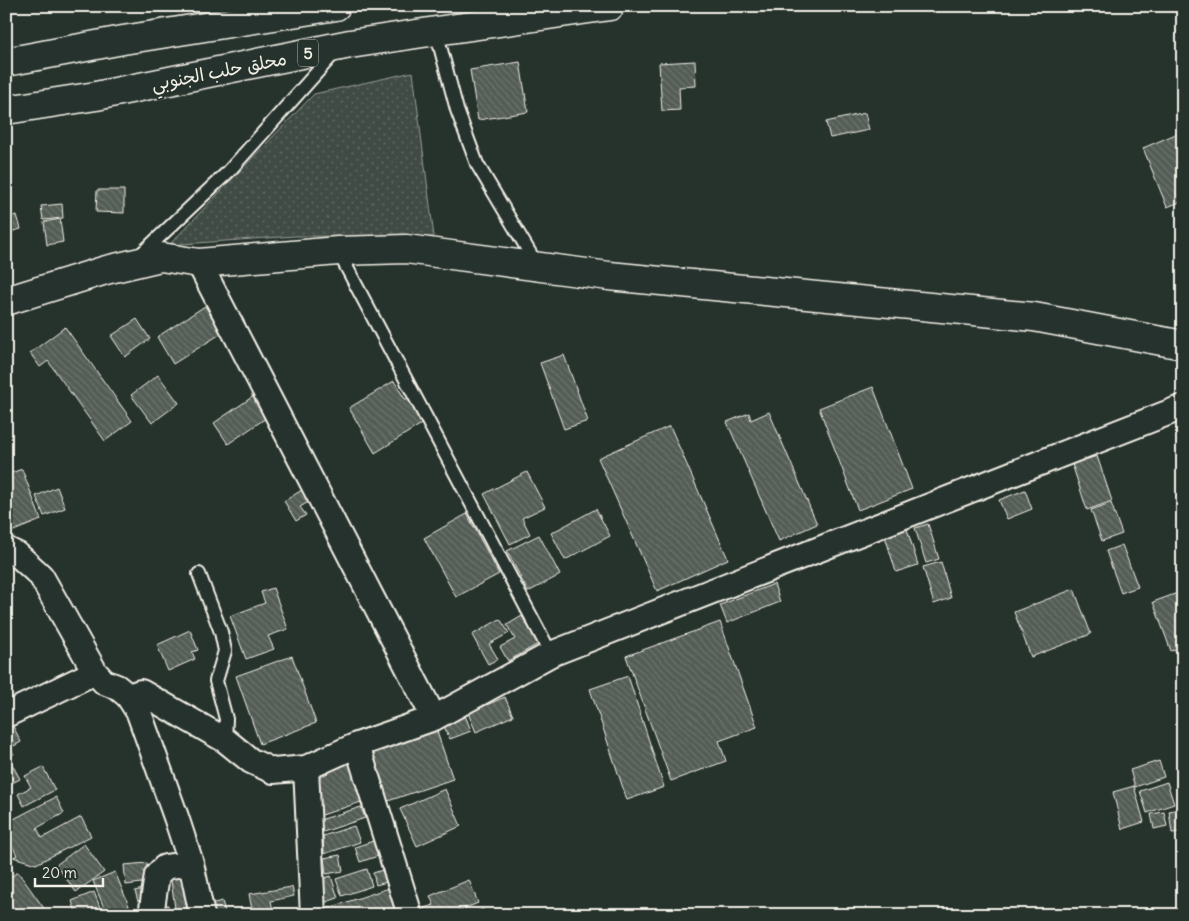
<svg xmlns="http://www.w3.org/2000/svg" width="1189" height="921" font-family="Delius,'Playpen Sans Arabic',sans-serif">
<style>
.grass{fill:url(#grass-dots);stroke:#9a9e96}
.building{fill:url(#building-back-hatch);stroke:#f4f1e8}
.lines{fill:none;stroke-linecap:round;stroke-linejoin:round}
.lane-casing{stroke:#f4f1e8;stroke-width:16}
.street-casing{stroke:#f4f1e8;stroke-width:28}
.secondary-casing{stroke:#f4f1e8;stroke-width:31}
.highway-casing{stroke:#f4f1e8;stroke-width:31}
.lane{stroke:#26332d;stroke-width:12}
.street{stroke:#26332d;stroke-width:24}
.secondary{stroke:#26332d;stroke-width:28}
.highway{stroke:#26332d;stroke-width:28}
.labels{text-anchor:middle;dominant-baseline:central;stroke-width:4;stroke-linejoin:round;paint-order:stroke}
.shield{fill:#26332d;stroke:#b6b8b0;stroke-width:1}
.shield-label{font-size:16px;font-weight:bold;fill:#f4f1e8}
.street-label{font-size:18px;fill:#f4f1e8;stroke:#26332d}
</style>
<defs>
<pattern id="grass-dots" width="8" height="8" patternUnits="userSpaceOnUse" patternTransform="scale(1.25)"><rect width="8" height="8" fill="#414b45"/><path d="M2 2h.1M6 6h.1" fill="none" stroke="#5d6560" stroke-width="1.8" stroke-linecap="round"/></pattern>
<pattern id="building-back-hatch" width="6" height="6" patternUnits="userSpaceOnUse" patternTransform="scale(1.25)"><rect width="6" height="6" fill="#525c55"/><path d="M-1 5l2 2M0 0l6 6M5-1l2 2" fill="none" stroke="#6c746d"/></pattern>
</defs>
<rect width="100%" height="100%" fill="#26332d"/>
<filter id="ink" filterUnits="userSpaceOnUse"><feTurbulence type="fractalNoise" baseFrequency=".02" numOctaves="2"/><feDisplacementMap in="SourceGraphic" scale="10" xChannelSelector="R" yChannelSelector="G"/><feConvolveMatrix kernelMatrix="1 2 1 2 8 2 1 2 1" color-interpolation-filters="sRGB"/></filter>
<g filter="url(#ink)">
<path class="grass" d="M 413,72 L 434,237 L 295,236 L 169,245 L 314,94 Z"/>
<path class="building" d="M 695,61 L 696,86 L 679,87 L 680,110 L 662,111 L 659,63 Z
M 520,62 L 528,112 L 478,120 L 470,70 Z
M 865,113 L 869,130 L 830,138 L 826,122 Z
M 1183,131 L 1183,201 L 1167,207 L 1143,148 Z
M 97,190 L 124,190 L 124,213 L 96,212 Z
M 62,204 L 63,218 L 43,220 L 41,206 Z
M 17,215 L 21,229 L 6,233 L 6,217 Z
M 60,219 L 63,242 L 47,245 L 44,222 Z
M 205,306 L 222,333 L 173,364 L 157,337 Z
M 137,319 L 150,339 L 125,357 L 111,336 Z
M 65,327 L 132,421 L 105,441 L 48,361 L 40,367 L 30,353 Z
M 564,355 L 588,421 L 564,429 L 540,363 Z
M 158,375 L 179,403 L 152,423 L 131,395 Z
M 394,381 L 405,399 L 409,399 L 423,423 L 375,453 L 349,408 Z
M 873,387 L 912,489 L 858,510 L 819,408 Z
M 258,393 L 272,414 L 228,444 L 214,423 Z
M 769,412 L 817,524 L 779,541 L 727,422 L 749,413 L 751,420 Z
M 670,426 L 728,559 L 657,591 L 598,458 Z
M 1097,456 L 1112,501 L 1087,510 L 1072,464 Z
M 22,469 L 41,520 L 6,534 L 6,475 Z
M 527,472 L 545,507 L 522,518 L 530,534 L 510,544 L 484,494 Z
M 57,487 L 65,508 L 44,516 L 36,496 Z
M 307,487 L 315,498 L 300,507 L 306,515 L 296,521 L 284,501 Z
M 1025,490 L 1032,509 L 1007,519 L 999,500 Z
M 1111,503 L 1122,534 L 1102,541 L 1091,510 Z
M 596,509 L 610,536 L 565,560 L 551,533 Z
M 467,514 L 499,574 L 456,597 L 424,538 Z
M 928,524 L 939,559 L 926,563 L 915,528 Z
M 907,529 L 918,565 L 896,572 L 885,536 Z
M 539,535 L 560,575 L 528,592 L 507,551 Z
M 1122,545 L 1138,587 L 1121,593 L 1106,551 Z
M 941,562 L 951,598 L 934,604 L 923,567 Z
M 774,584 L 780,602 L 727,623 L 720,605 Z
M 273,588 L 288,629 L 268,636 L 274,649 L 246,659 L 230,616 L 265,603 L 261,592 Z
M 1074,589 L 1091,634 L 1031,657 L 1014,612 Z
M 1183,591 L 1183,647 L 1171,651 L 1153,602 Z
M 522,616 L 538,644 L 508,661 L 500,647 L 515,639 L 507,625 Z
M 500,619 L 509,633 L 489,644 L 498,659 L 488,664 L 472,635 Z
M 720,622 L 757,727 L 719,741 L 726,761 L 671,781 L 626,656 Z
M 190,630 L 198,650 L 192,652 L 195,659 L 168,671 L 157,645 Z
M 292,656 L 316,723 L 260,744 L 236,676 Z
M 628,676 L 664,787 L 627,800 L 590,689 Z
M 505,697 L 513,716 L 476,732 L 468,713 Z
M 465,715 L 471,731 L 450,739 L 443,724 Z
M 10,720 L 21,742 L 14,746 L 6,730 L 6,722 Z
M 436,729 L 453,779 L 388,801 L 372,750 Z
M 6,740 L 14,754 L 8,757 L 20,779 L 6,786 Z
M 352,761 L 364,801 L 316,817 L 311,774 Z
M 1159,761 L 1164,777 L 1135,787 L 1130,770 Z
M 43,767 L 55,790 L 24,806 L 18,794 L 31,787 L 25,776 Z
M 1167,782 L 1174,804 L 1147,813 L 1140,791 Z
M 1134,786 L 1144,822 L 1122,829 L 1113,792 Z
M 445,789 L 461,826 L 417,846 L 400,809 Z
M 56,797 L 64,813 L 37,828 L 42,838 L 81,817 L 91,836 L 36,864 L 13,857 L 17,855 L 6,835 L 6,823 Z
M 361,807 L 365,818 L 320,833 L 320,820 Z
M 1179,809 L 1183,832 L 1172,833 L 1169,811 Z
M 1164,812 L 1167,826 L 1154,829 L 1151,814 Z
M 354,826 L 360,842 L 324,854 L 323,836 Z
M 379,839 L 384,854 L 360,862 L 355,847 Z
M 84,844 L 104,872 L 76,892 L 56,865 Z
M 340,855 L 343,871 L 326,874 L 324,858 Z
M 147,863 L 149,882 L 126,885 L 124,865 Z
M 367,869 L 372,886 L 342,896 L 336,879 Z
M 386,869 L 390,881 L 376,885 L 373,873 Z
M 187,871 L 194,915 L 176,915 L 170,874 Z
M 18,872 L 48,914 L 46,915 L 6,915 L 6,880 Z
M 115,872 L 129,906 L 122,908 L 124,915 L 107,915 L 93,881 Z
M 331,876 L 338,898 L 320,904 L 319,880 Z
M 469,880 L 478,903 L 448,915 L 426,915 L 424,908 L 434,905 L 430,896 Z
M 292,887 L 294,896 L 271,901 L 274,915 L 253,915 L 249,894 Z
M 147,888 L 149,899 L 138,901 L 135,891 Z
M 389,888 L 397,911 L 385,915 L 320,915 L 320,911 Z
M 94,892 L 103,915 L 77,915 L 72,901 Z
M 222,901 L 226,915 L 209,915 L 207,905 Z
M 168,905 L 169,912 L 158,914 L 157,906 Z
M 483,909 L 485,915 L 466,915 Z"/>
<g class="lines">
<defs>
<path id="lane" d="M 436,31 L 457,110 L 477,164 L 537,265
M 338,251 L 551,654
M 138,257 L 229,171 L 335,52
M 199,574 L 221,632 L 225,651 L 216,681 L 226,719 L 225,740"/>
<path id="street" d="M 199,263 L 434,718
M 6,549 L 18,555 L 41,576 L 95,672 L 104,682 L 117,687 L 128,696 L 139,713 L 176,817 L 191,863 L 202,915
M 128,696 L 141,692 L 225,740 L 251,761 L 273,771 L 306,768 L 357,745 L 434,718 L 551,654 L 1183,407
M 6,715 L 95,672
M 357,745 L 410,915
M 306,768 L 313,915
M 151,915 L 157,875 L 165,867 L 191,863"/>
<path id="secondary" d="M 6,301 L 106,270 L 161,257 L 199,263 L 338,251 L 406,249 L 609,276 L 1034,317 L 1183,345"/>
<path id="highway" d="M 6,62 L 123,40 L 336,6
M 6,110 L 96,96 L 350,44 L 436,31 L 610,6"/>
</defs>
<use href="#lane" class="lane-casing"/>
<use href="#street" class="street-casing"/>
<use href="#secondary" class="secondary-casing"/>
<use href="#highway" class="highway-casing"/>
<use href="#lane" class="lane"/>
<use href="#street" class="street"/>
<use href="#secondary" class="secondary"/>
<use href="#highway" class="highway"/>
</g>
</g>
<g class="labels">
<rect class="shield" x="298" y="39.5" width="20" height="27" rx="4"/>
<g class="shield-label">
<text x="308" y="53">5</text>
</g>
<g class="street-label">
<text transform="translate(219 71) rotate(-11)">محلق حلب الجنوبي</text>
</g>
</g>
<rect width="1189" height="921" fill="none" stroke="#26332d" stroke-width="25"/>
<rect x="12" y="12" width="1164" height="896" fill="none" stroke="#f4f1e8" stroke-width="2" filter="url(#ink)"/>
<path d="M35 878v8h68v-8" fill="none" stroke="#f4f1e8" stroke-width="2.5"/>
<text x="42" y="878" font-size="15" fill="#f4f1e8" stroke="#26332d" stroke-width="4" paint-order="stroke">20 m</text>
</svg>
